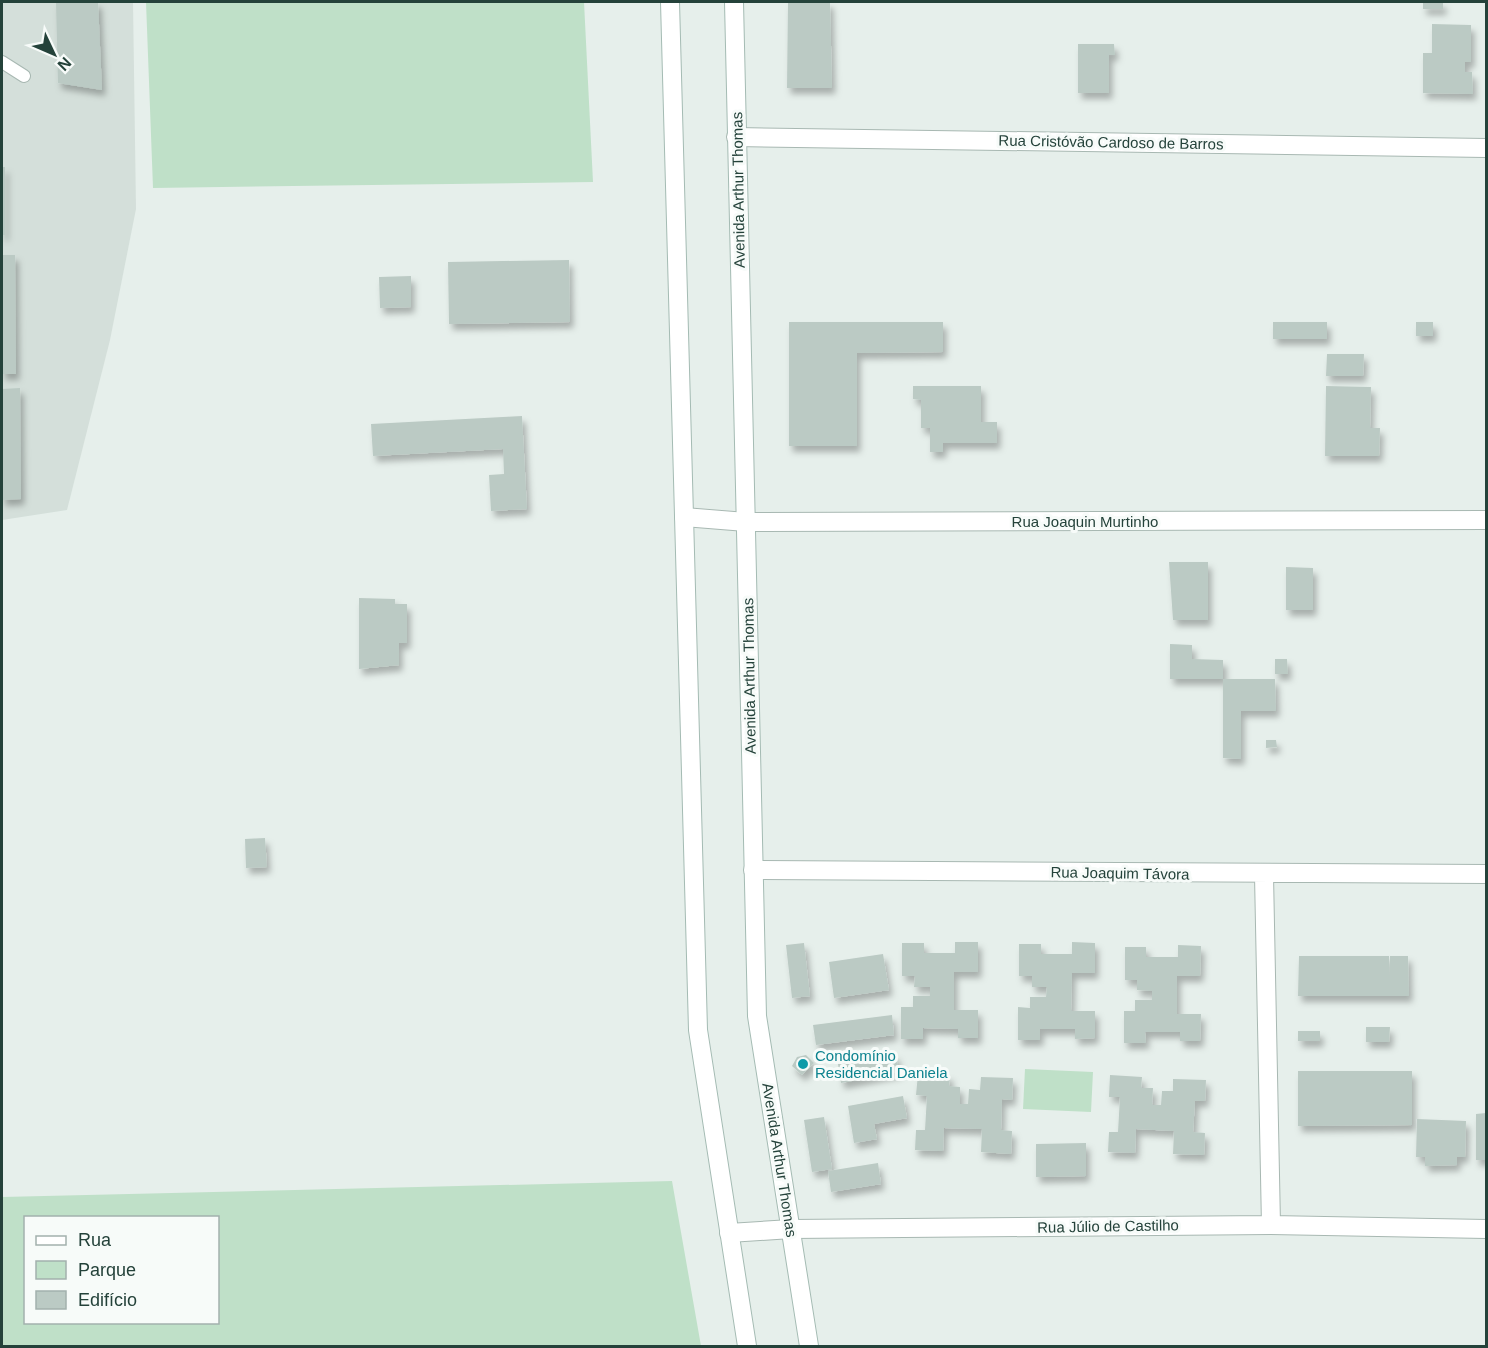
<svg xmlns="http://www.w3.org/2000/svg" width="1488" height="1348" font-family="Helvetica,sans-serif">
<style>
.built{fill:#d4dfda}
.green{fill:#bfe0c8;fill-rule:evenodd}
.building{fill:#bbcac4;filter:url(#shadow)}
.lines{fill:none;stroke-linecap:round;stroke-linejoin:round}
.lane-casing{stroke:#a8b8b2;stroke-width:14}
.street-casing{stroke:#a8b8b2;stroke-width:20}
.secondary-casing{stroke:#a4bbb3;stroke-width:20}
.lane{stroke:#fff;stroke-width:12}
.street{stroke:#fff;stroke-width:18}
.secondary{stroke:#fff;stroke-width:18}
.culture-dot{fill:#0f9aa8;stroke:#f7fbf9;stroke-width:2}
.labels{text-anchor:middle;dominant-baseline:central;stroke-width:6;stroke-linejoin:round;paint-order:stroke}
.street-label{font-size:15px;fill:#24423a;stroke:#f7fbf9}
.culture-label{font-size:15px;fill:#0d838f;stroke:#f7fbf9;text-anchor:start}
</style>
<defs>
<filter id="shadow"><feDropShadow dx="3.5" dy="6" stdDeviation="3" flood-color="#0004"/></filter>
</defs>
<rect width="100%" height="100%" fill="#e6efeb"/>
<path class="built" d="M 2,2 L 133,2 L 136,209 L 110,340 L 67,510 L 2,520 Z"/>
<path class="green" d="M 146,2 L 584,2 L 593,182 L 153,188 Z
M 1025,1069 L 1093,1072 L 1091,1112 L 1023,1109 Z
M 672,1181 L 701,1346 L 2,1346 L 2,1197 ZM 26,1218 L 218,1218 L 218,1322 L 26,1322 Z"/>
<path class="building" d="M 56,2 L 98,2 L 102,90 L 58,83 Z
M 788,2 L 830,2 L 832,88 L 787,88 Z
M 1423,2 L 1443,2 L 1443,9 L 1423,9 Z
M 1432,24 L 1471,25 L 1471,62 L 1465,62 L 1465,72 L 1472,72 L 1473,94 L 1423,93 L 1423,53 L 1432,53 Z
M 1078,44 L 1114,44 L 1115,55 L 1109,55 L 1109,93 L 1078,93 Z
M 2,167 L 5,167 L 5,235 L 2,235 Z
M 2,255 L 15,255 L 16,374 L 2,374 Z
M 569,260 L 570,322 L 449,324 L 448,262 Z
M 411,276 L 411,307 L 380,308 L 379,277 Z
M 789,322 L 943,322 L 943,352 L 857,353 L 857,446 L 789,446 Z
M 1273,322 L 1327,322 L 1327,339 L 1273,339 Z
M 1416,322 L 1433,322 L 1433,336 L 1416,336 Z
M 1327,354 L 1364,354 L 1363,376 L 1326,376 Z
M 913,386 L 981,386 L 981,422 L 997,422 L 997,443 L 943,443 L 943,452 L 930,452 L 930,428 L 921,428 L 921,400 L 913,399 Z
M 1326,386 L 1371,387 L 1370,428 L 1380,428 L 1379,456 L 1325,456 Z
M 20,388 L 21,499 L 2,500 L 2,389 Z
M 522,416 L 527,509 L 491,511 L 489,475 L 504,474 L 503,449 L 373,456 L 371,424 Z
M 1169,562 L 1208,562 L 1208,620 L 1173,620 Z
M 1286,567 L 1313,568 L 1313,610 L 1286,610 Z
M 359,598 L 395,599 L 395,604 L 407,604 L 407,643 L 399,643 L 399,665 L 359,669 Z
M 1170,644 L 1192,645 L 1192,659 L 1223,660 L 1223,679 L 1170,679 Z
M 1275,659 L 1287,659 L 1288,674 L 1275,674 Z
M 1223,679 L 1275,679 L 1276,711 L 1241,711 L 1241,759 L 1223,758 Z
M 1266,740 L 1276,740 L 1277,747 L 1266,748 Z
M 265,838 L 267,867 L 246,868 L 245,839 Z
M 955,942 L 978,942 L 978,972 L 954,972 L 954,1010 L 978,1010 L 978,1038 L 958,1038 L 958,1029 L 923,1028 L 923,1039 L 901,1039 L 901,1007 L 913,1007 L 913,996 L 930,996 L 930,987 L 914,987 L 915,976 L 902,976 L 902,943 L 924,943 L 924,953 L 955,953 Z
M 1072,942 L 1095,943 L 1095,973 L 1072,973 L 1071,1011 L 1095,1011 L 1095,1038 L 1075,1039 L 1075,1029 L 1040,1029 L 1040,1040 L 1018,1040 L 1018,1007 L 1030,1008 L 1030,997 L 1046,997 L 1047,987 L 1032,987 L 1032,976 L 1019,976 L 1019,944 L 1041,944 L 1041,954 L 1072,954 Z
M 804,943 L 810,996 L 792,998 L 786,945 Z
M 1178,945 L 1201,946 L 1200,976 L 1177,976 L 1177,1014 L 1201,1014 L 1200,1041 L 1180,1041 L 1180,1032 L 1145,1032 L 1146,1043 L 1124,1043 L 1124,1011 L 1135,1011 L 1135,1000 L 1152,1000 L 1152,991 L 1137,990 L 1137,980 L 1125,980 L 1125,947 L 1146,947 L 1146,957 L 1178,957 Z
M 883,954 L 889,990 L 834,998 L 829,962 Z
M 1299,956 L 1389,956 L 1389,977 L 1390,956 L 1408,956 L 1409,996 L 1298,996 Z
M 892,1015 L 894,1035 L 816,1045 L 813,1025 Z
M 1366,1027 L 1390,1027 L 1389,1042 L 1366,1042 Z
M 1298,1031 L 1320,1031 L 1320,1041 L 1298,1041 Z
M 896,1054 L 899,1072 L 841,1083 L 838,1064 Z
M 806,1055 L 814,1063 L 802,1075 L 792,1066 L 797,1057 Z
M 1298,1071 L 1412,1071 L 1412,1125 L 1298,1126 Z
M 918,1074 L 950,1075 L 949,1086 L 960,1087 L 960,1104 L 968,1104 L 969,1089 L 980,1090 L 981,1077 L 1013,1078 L 1012,1100 L 1002,1099 L 1001,1130 L 1012,1131 L 1011,1154 L 981,1152 L 982,1129 L 944,1128 L 943,1151 L 915,1150 L 916,1130 L 925,1130 L 927,1096 L 916,1095 Z
M 1110,1075 L 1142,1077 L 1141,1088 L 1153,1088 L 1152,1105 L 1161,1105 L 1162,1091 L 1173,1091 L 1173,1079 L 1206,1080 L 1205,1101 L 1195,1101 L 1193,1132 L 1205,1133 L 1204,1155 L 1173,1154 L 1174,1131 L 1136,1129 L 1135,1153 L 1108,1152 L 1109,1132 L 1118,1132 L 1120,1097 L 1109,1097 Z
M 903,1096 L 907,1118 L 874,1124 L 877,1139 L 854,1143 L 848,1106 Z
M 1486,1113 L 1486,1160 L 1476,1160 L 1476,1114 Z
M 824,1117 L 832,1169 L 812,1172 L 804,1120 Z
M 1417,1119 L 1466,1121 L 1465,1157 L 1457,1157 L 1457,1165 L 1425,1166 L 1425,1157 L 1416,1157 Z
M 1086,1143 L 1086,1176 L 1036,1177 L 1036,1144 Z
M 878,1163 L 881,1184 L 831,1192 L 828,1171 Z"/>
<g class="lines">
<defs>
<path id="lane" d="M 2,62 L 24,76"/>
<path id="street" d="M 736,137 L 1486,148
M 684,517 L 746,522 L 1486,520
M 753,870 L 1486,874
M 1264,875 L 1271,1225
M 729,1233 L 791,1229 L 1271,1225 L 1486,1229"/>
<path id="secondary" d="M 670,2 L 698,1030 L 747,1346
M 734,2 L 757,1016 L 809,1346"/>
</defs>
<use href="#lane" class="lane-casing"/>
<use href="#street" class="street-casing"/>
<use href="#secondary" class="secondary-casing"/>
<use href="#lane" class="lane"/>
<use href="#street" class="street"/>
<use href="#secondary" class="secondary"/>
</g>
<circle class="culture-dot" cx="803" cy="1064" r="6"/>
<g class="labels">
<g class="street-label">
<text transform="translate(1111 142) rotate(1)">Rua Cristóvão Cardoso de Barros</text>
<text transform="translate(738 190) rotate(-91)">Avenida Arthur Thomas</text>
<text x="1085" y="521">Rua Joaquin Murtinho</text>
<text transform="translate(749 676) rotate(-91)">Avenida Arthur Thomas</text>
<text transform="translate(1120 873) rotate(1)">Rua Joaquim Távora</text>
<text transform="translate(780 1160) rotate(81)">Avenida Arthur Thomas</text>
<text transform="translate(1108 1226) rotate(-1)">Rua Júlio de Castilho</text>
</g>
<g class="culture-label">
<text x="815" y="1055">Condomínio<tspan x="815" dy="17">Residencial Daniela</tspan></text>
</g>
</g>
<rect width="1488" height="1348" fill="none" stroke="#24423a" stroke-width="6"/>
<rect x="24" y="1216" width="195" height="108" fill="#f7fbf9" stroke="#a3b1ad" stroke-width="1.5"/>
<rect x="36" y="1236" width="30" height="9" fill="#ffffff" stroke="#a3b1ad" stroke-width="1.5"/>
<text x="78" y="1246" font-size="18" fill="#24423a">Rua</text>
<rect x="36" y="1261" width="30" height="18" fill="#bfe0c8" stroke="#a3b1ad" stroke-width="1.5"/>
<text x="78" y="1276" font-size="18" fill="#24423a">Parque</text>
<rect x="36" y="1291" width="30" height="18" fill="#bbcac4" stroke="#a3b1ad" stroke-width="1.5"/>
<text x="78" y="1306" font-size="18" fill="#24423a">Edifício</text>
<g transform="translate(54 54) rotate(134)" stroke="#f7fbf9" stroke-width="4.5" paint-order="stroke">
<path d="M0-4.5L10 22L0 15L-10 22Z" fill="#24423a"/>
<text y="-9" font-size="16" font-weight="bold" text-anchor="middle" fill="#24423a">N</text>
</g>
</svg>
